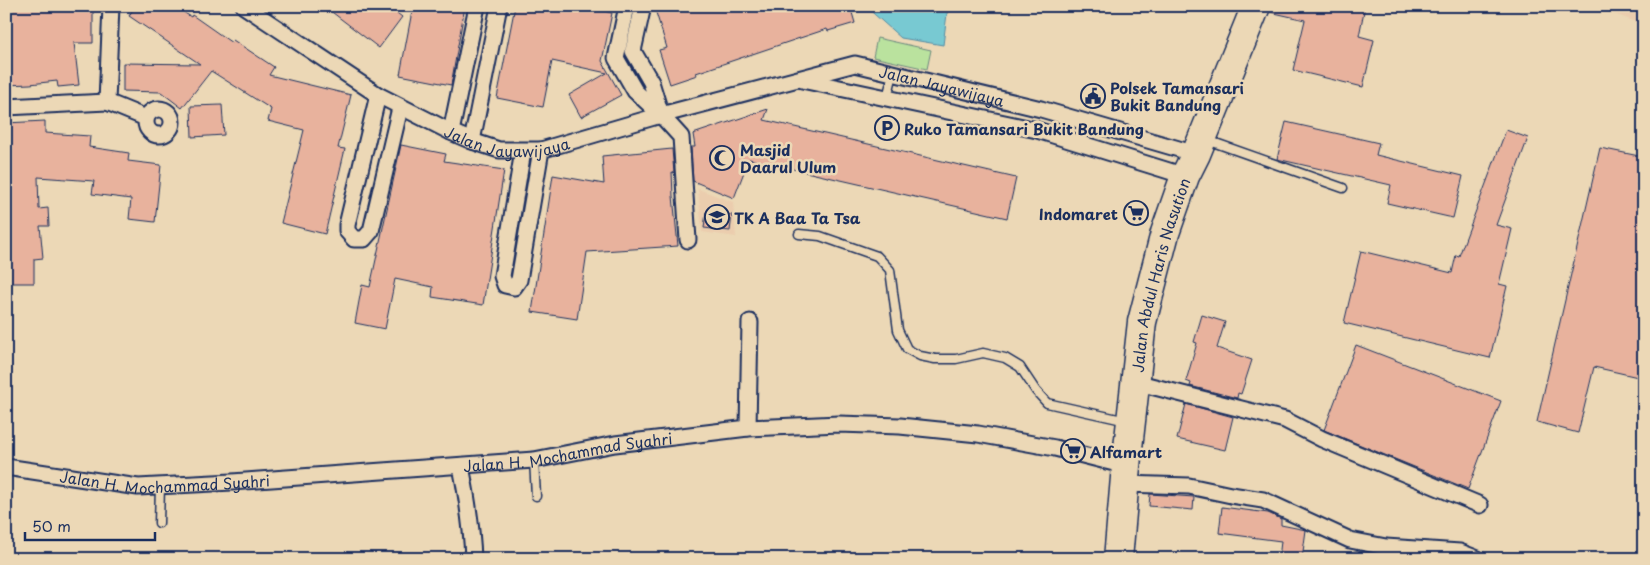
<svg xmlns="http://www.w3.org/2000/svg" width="1650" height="565" font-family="'Playpen Sans',sans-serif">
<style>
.built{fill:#ebcdae}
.green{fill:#bae29e;stroke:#6a887e}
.water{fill:#78c9d2;stroke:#538ba4}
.building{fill:#e8b29d;stroke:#1b2f5e}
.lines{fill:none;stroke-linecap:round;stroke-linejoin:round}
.lane-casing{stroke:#1b2f5e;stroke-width:11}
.street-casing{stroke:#1b2f5e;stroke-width:19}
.highway-casing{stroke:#1b2f5e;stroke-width:31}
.lane{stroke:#ecd8b6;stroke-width:8}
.street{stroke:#ecd8b6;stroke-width:15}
.highway{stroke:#ecd8b6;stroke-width:28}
.labels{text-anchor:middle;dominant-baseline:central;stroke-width:5;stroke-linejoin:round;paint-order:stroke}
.street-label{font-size:15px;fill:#1b2f5e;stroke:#ecd8b6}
.poi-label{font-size:15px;font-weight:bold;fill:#1b2f5e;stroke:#ecd8b6;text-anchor:start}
</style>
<rect width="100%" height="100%" fill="#ecd8b6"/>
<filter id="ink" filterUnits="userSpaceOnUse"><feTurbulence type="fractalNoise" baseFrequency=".02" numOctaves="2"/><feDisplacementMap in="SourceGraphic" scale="10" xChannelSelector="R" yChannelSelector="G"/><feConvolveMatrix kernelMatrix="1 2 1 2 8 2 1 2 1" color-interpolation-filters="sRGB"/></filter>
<g filter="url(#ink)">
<path class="built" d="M 1593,6 L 1644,6 L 1644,25 Z
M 698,189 L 733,202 L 736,237 L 702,232 Z"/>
<path class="green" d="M 877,38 L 931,50 L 927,69 L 873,57 Z"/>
<path class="water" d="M 865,6 L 948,6 L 943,45 L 901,38 Z"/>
<path class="building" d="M 6,6 L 93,6 L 93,43 L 74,43 L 79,85 L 58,87 L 57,81 L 30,84 L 6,85 Z
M 135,6 L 174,6 L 191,17 L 192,15 L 232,43 L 233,40 L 274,67 L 269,75 L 351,95 L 338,148 L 345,149 L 325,234 L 281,223 L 304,130 L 268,121 L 271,109 L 211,71 L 182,108 L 161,92 L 123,91 L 123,63 L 200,64 L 129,16 Z
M 324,6 L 388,6 L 402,17 L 379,48 Z
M 413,6 L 465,6 L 451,85 L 400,75 Z
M 515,6 L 583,6 L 612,13 L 602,61 L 621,95 L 581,117 L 569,95 L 607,73 L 552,61 L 543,107 L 497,98 Z
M 654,6 L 850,6 L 855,23 L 828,31 L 827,29 L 797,39 L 696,73 L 697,75 L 670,84 L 659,50 L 667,48 Z
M 1271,6 L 1365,6 L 1359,36 L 1374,40 L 1363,87 L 1293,70 L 1305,20 L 1270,12 Z
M 222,105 L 224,135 L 192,137 L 191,106 Z
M 768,109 L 764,120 L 1016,178 L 1007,218 L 749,159 L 734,198 L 693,181 L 691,147 L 695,147 L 693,134 Z
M 45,121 L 45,133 L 90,136 L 89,147 L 129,153 L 128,161 L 161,165 L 155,222 L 129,219 L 131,199 L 92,194 L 94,181 L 38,177 L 39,209 L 48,208 L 49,226 L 40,226 L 43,258 L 34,259 L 34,283 L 6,283 L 6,123 Z
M 1286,122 L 1379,143 L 1376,155 L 1463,176 L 1453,218 L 1387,203 L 1391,185 L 1277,159 Z
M 1506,130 L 1528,138 L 1496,225 L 1512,229 L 1499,284 L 1507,286 L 1490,358 L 1344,323 L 1361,251 L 1452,273 L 1456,255 L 1459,256 Z
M 401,145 L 446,154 L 444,161 L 504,170 L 483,305 L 432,297 L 433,287 L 395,279 L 385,329 L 355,323 L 362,285 L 370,287 Z
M 1600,148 L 1644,157 L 1637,185 L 1644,186 L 1644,363 L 1641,363 L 1638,377 L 1594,367 L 1578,433 L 1537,422 Z
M 672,149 L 674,173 L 672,172 L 673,196 L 678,246 L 587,252 L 577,319 L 532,312 L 553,175 L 604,184 L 602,156 Z
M 706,212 L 732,215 L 730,231 L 704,228 Z
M 1202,315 L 1225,322 L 1217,348 L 1252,360 L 1241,394 L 1238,393 L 1237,398 L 1190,386 L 1191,383 L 1186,381 L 1197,343 L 1194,342 Z
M 1356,345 L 1501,401 L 1468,489 L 1324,430 Z
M 1186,404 L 1233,417 L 1225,450 L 1177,439 Z
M 1150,494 L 1194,497 L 1193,510 L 1149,506 Z
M 1222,507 L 1268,513 L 1281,519 L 1281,525 L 1306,530 L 1302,559 L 1279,559 L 1281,541 L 1219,533 Z"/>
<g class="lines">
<defs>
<path id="lane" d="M 887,98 L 893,74
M 1207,140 L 1343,188
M 799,234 L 820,236 L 877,256 L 890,270 L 898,330 L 907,349 L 920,356 L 935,359 L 956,359 L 983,353 L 1005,358 L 1020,367 L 1036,391 L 1047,403 L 1127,421
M 534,460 L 536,496
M 159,523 L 160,486"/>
<g id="street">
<path d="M 111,6 L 107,102 L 146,118"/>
<path id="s1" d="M 244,6 L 378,95 L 451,132 L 472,141 L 499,150 L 541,150 L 661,115 L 855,64 L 1041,109 L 1196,154"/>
<path d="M 627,6 L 616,58 L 635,91 L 661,115 L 651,82 L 633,51 L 643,6"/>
<path d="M 802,80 L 1037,130 L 1185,176"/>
<path d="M 378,95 L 347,225 L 347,231 L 354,239 L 364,239 L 371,231 L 400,108"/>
<path d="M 6,107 L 107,102"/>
<circle cx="159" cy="122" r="13"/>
<path d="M 661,115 L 681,137 L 688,240"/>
<path d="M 451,132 L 477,6"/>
<path d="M 472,141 L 499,6"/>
<path d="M 523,151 L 502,276 L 505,285 L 514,287 L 519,280 L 541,150"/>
<path d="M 1135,382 L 1285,420 L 1322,439 L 1480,505"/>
<path d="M 748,428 L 750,322"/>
<path d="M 461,466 C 467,497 472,527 473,559"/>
<path id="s2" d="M 6,467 L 138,487 L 232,482 L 534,460 L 615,444 L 748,428 L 839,424 L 900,426 L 978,434 L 1055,448 L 1126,466"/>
<path d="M 1124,484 L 1189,486 L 1231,495 L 1263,500 L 1350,540 L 1386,547 L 1460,552 L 1478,559"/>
</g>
<g id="highway">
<path id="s3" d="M 1118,559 L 1126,466 L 1142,322 L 1165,233 L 1185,176 L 1196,154 L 1256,6"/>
</g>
</defs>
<use href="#lane" class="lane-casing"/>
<use href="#street" class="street-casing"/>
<use href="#highway" class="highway-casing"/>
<use href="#lane" class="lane"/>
<use href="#street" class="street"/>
<use href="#highway" class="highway"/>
</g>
</g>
<defs>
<symbol id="civic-ring" viewBox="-11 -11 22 22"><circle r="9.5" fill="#ecd8b6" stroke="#1b2f5e" stroke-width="1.5"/><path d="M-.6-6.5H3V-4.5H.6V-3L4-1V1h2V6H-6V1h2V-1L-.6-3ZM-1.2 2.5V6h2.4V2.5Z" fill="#1b2f5e"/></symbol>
<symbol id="parking-ring" viewBox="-11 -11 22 22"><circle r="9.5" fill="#ecd8b6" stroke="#1b2f5e" stroke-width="1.5"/><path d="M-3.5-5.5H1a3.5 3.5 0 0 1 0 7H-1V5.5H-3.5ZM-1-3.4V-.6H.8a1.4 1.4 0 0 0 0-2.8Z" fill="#1b2f5e"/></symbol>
<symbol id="mosque-ring" viewBox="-11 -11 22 22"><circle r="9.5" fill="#ecd8b6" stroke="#1b2f5e" stroke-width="1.5"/><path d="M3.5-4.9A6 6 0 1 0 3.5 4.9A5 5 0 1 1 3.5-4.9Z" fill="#1b2f5e"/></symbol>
<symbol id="supermarket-ring" viewBox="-11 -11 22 22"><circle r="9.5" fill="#ecd8b6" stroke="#1b2f5e" stroke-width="1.5"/><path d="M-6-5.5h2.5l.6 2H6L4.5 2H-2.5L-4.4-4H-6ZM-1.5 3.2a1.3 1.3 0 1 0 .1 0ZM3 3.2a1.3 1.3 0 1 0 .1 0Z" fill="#1b2f5e"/></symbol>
<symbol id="school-ring" viewBox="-11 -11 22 22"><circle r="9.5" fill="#ecd8b6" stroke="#1b2f5e" stroke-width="1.5"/><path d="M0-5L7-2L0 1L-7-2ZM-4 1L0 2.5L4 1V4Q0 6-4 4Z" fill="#1b2f5e"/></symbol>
</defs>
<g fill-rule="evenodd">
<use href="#civic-ring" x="1079" y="82" width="28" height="28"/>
<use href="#parking-ring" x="873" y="114" width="28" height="28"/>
<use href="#mosque-ring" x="708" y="144" width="28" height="28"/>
<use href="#supermarket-ring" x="1122" y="199" width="28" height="28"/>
<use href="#school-ring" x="703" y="203" width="28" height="28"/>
<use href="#supermarket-ring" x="1059" y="437" width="28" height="28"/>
</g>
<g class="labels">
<g class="street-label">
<text stroke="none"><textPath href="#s1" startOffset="751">Jalan Jayawijaya</textPath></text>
<text stroke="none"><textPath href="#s1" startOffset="301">Jalan Jayawijaya</textPath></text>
<text stroke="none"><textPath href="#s3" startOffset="288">Jalan Abdul Haris Nasution</textPath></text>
<text stroke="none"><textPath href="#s2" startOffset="565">Jalan H. Mochammad Syahri</textPath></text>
<text stroke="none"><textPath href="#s2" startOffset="160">Jalan H. Mochammad Syahri</textPath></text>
</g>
<g class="poi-label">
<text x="1110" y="87">Polsek Tamansari<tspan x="1110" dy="17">Bukit Bandung</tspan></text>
<text x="904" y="128">Ruko Tamansari Bukit Bandung</text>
<text x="740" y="149">Masjid<tspan x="740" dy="17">Daarul Ulum</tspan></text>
<text x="1118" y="213" text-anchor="end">Indomaret</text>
<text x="734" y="217">TK A Baa Ta Tsa</text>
<text x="1090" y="451">Alfamart</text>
</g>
</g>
<rect width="1650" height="565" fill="none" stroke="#ecd8b6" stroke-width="25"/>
<rect x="12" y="12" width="1625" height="540" fill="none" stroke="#1b2f5e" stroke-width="2" filter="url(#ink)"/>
<path d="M25 532v8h130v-8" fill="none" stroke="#1b2f5e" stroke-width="2.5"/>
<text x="32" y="532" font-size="15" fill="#1b2f5e" stroke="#ecd8b6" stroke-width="4" paint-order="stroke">50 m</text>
</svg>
